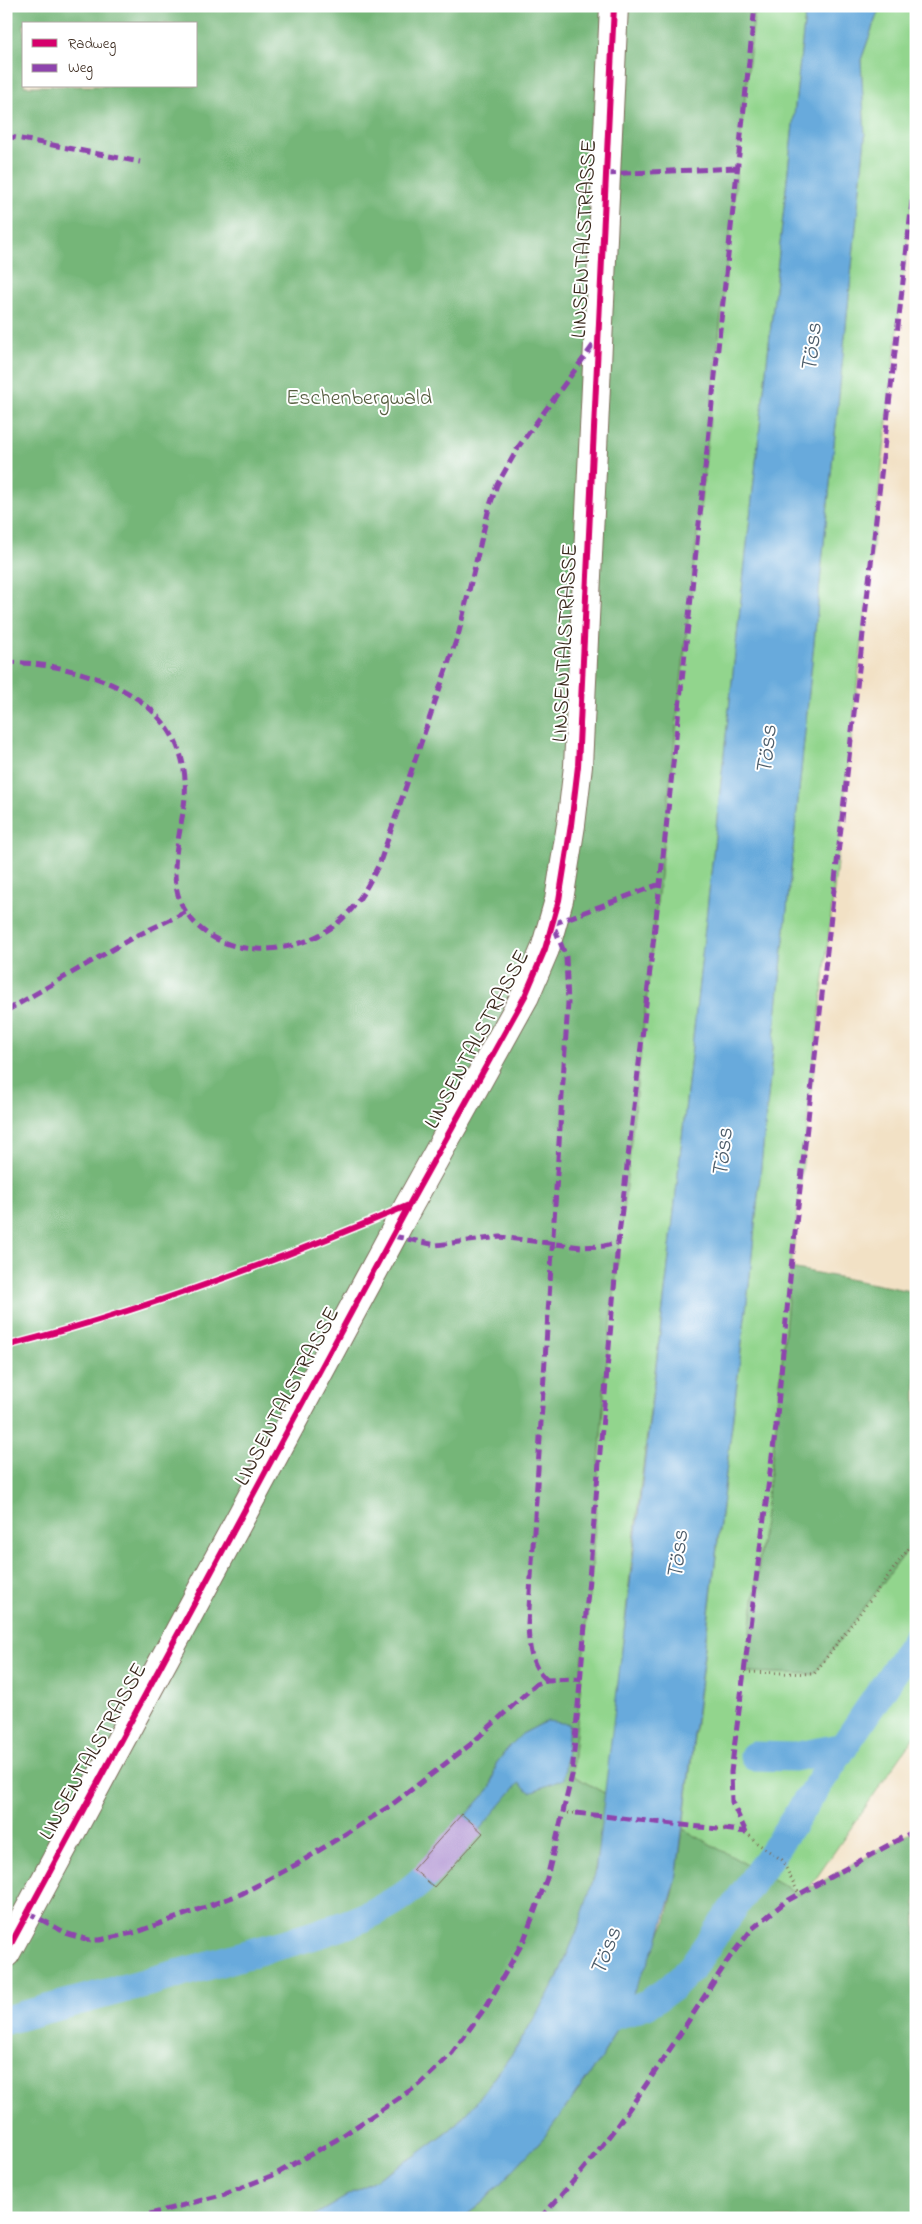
<svg xmlns="http://www.w3.org/2000/svg" width="922" height="2224" font-family="'Indie Flower',sans-serif">
<style>
.green{fill:#92d58d;stroke:#668056}
.forest{fill:#75b678;stroke:#58704b;fill-rule:evenodd}
.water{fill:#68aadc;stroke:#526a7d}
.lines{fill:none;stroke-linecap:round;stroke-linejoin:round}
.canal{stroke:#68aadc;stroke-width:29}
.building{fill:#b398d4}
.tertiary-casing{stroke:#7b6a58;stroke-width:30}
.path{stroke:#7b6a58;stroke-width:3;stroke-dasharray:1 4;stroke-linecap:butt}
.tertiary{stroke:#fff;stroke-width:28}
.quiet{stroke:#8e44ad;stroke-width:5;stroke-dasharray:10 5;stroke-linecap:butt}
.cycleway-casing{stroke:#fff;stroke-width:9}
.cycleway{stroke:#d6006c;stroke-width:6}
.labels{text-anchor:middle;dominant-baseline:central;stroke-width:4;stroke-linejoin:round;paint-order:stroke}
.street-label{font-size:22px;fill:#3b2a1e;stroke:#fff}
.park-label{font-size:22px;fill:#555d3f;stroke:#fff}
.water-label{font-size:24px;font-style:italic;fill:#4d5d6a;stroke:#fff}
</style>
<rect width="100%" height="100%" fill="#fff"/>
<filter id="ink" filterUnits="userSpaceOnUse"><feTurbulence type="fractalNoise" baseFrequency=".02" numOctaves="2"/><feDisplacementMap in="SourceGraphic" scale="10" xChannelSelector="R" yChannelSelector="G"/><feConvolveMatrix kernelMatrix="1 2 1 2 8 2 1 2 1" color-interpolation-filters="sRGB"/></filter>
<filter id="wash" filterUnits="userSpaceOnUse"><feTurbulence type="fractalNoise" baseFrequency=".0096" numOctaves="4" result="noise"/><feDisplacementMap in="SourceGraphic" scale="20" xChannelSelector="R" yChannelSelector="G"/><feGaussianBlur stdDeviation="1.12" result="paint"/><feColorMatrix in="noise" values="0 0 0 0 0 0 0 0 0 0 0 0 0 0 0 0 0 1.4 0 .05"/><feComposite in="paint" operator="in"/></filter>
<g filter="url(#wash)">
<rect width="100%" height="100%" fill="#f2e1c5"/>
<path class="green" d="M 755,6 L 806,6 L 667,1275 L 635,1530 L 606,1794 L 572,1775 L 592,1564 L 605,1378 Z
M 880,6 L 916,6 L 916,167 L 791,1268 L 776,1426 L 745,1672 L 814,1674 L 916,1539 L 916,1734 L 810,1887 L 799,1894 L 683,1829 L 749,1285 L 865,138 L 861,60 Z"/>
<path class="forest" d="M 6,6 L 755,6 L 605,1378 L 592,1564 L 572,1775 L 606,1794 L 598,1853 L 591,1889 L 577,1931 L 555,1983 L 517,2047 L 474,2105 L 451,2129 L 415,2156 L 310,2218 L 6,2218 ZM 24,24 L 196,24 L 196,86 L 24,86 ZM 545,1722 L 479,1829 L 465,1817 L 491,1787 L 496,1764 L 508,1748 L 522,1734 Z
M 791,1268 L 916,1292 L 916,1539 L 814,1674 L 745,1672 L 776,1426 Z
M 683,1829 L 799,1894 L 916,1830 L 916,2218 L 463,2218 L 483,2202 L 545,2136 L 602,2058 L 666,1922 L 676,1881 Z"/>
<path class="water" d="M 806,6 L 880,6 L 861,60 L 865,138 L 749,1285 L 676,1881 L 658,1941 L 602,2058 L 545,2136 L 483,2202 L 463,2218 L 310,2218 L 415,2156 L 451,2129 L 474,2105 L 517,2047 L 555,1983 L 577,1931 L 595,1874 L 667,1275 Z
M 547,1721 L 569,1724 L 564,1779 L 530,1792 L 519,1783 L 479,1830 L 465,1817 L 491,1787 L 496,1764 L 508,1748 L 522,1734 Z"/>
<g class="lines">
<path class="canal" d="M 754,1756 L 794,1757 L 844,1747
M 6,2020 C 84,1999 163,1979 241,1956 C 302,1938 377,1924 424,1878
M 586,2025 L 647,2004 L 671,1988 L 692,1967 L 770,1856 L 916,1639"/>
</g>
<g id="blocks">
<path class="building" d="M 462,1814 L 483,1833 L 434,1887 L 413,1869 Z"/>
</g>
</g>
<g filter="url(#ink)">
<use href="#blocks" fill-opacity="0" stroke="#7b6a58" stroke-width="1"/>
<g class="lines">
<defs>
<path id="tertiary" d="M 6,1953 L 409,1205 L 525,996 L 545,949 L 559,900 L 571,825 L 578,766 L 614,6"/>
</defs>
<use href="#tertiary" class="tertiary-casing"/>
<path class="path" d="M 745,1672 L 814,1674 L 916,1539
M 568,1813 L 576,1813
M 718,1829 L 724,1829
M 746,1832 L 757,1843 L 782,1860 L 799,1894"/>
<use href="#tertiary" class="tertiary"/>
<path class="quiet" d="M 6,136 L 140,162
M 606,174 L 738,168
M 6,662 C 87,664 192,698 185,797 C 182,831 166,873 182,905 C 212,963 296,959 340,921 C 358,905 369,884 380,862 L 459,632 L 489,508 L 497,485 L 519,446 L 597,340
M 6,1011 L 132,938 L 186,912
M 393,1236 L 436,1245 L 500,1237 L 581,1247 L 604,1246 L 618,1243
M 547,1680 C 530,1666 529,1645 528,1624 L 568,1003 L 566,957 L 553,924 L 660,884
M 576,1813 L 718,1829
M 724,1829 L 746,1832
M 746,1832 L 732,1802 L 731,1772 L 776,1426 L 791,1268 L 916,167
M 27,1912 L 68,1934 L 89,1940 L 100,1940 L 137,1932 L 241,1894 L 299,1863 L 390,1806 L 471,1744 L 536,1684 L 547,1680 L 581,1679
M 135,2218 L 225,2194 L 276,2174 L 336,2140 L 420,2084 L 452,2053 L 487,2005 L 524,1940 L 547,1878 L 572,1775 L 618,1243 L 660,884 L 755,6
M 540,2218 C 615,2140 671,2047 730,1957 L 752,1929 L 785,1902 L 916,1830"/>
<defs>
<path id="cycleway" d="M 6,1346 C 145,1310 278,1261 409,1205
M 6,1953 L 409,1205 L 525,996 L 545,949 L 559,900 L 571,825 L 578,766 L 614,6"/>
</defs>
<use href="#cycleway" class="cycleway-casing"/>
<use href="#cycleway" class="cycleway"/>
</g>
</g>
<g class="labels">
<g class="street-label">
<text transform="translate(585 239) rotate(-87)">LINSENTALSTRASSE</text>
<text transform="translate(566 643) rotate(-87)">LINSENTALSTRASSE</text>
<text transform="translate(478 1040) rotate(-62)">LINSENTALSTRASSE</text>
<text transform="translate(288 1397) rotate(-62)">LINSENTALSTRASSE</text>
<text transform="translate(94 1752) rotate(-61)">LINSENTALSTRASSE</text>
</g>
<g class="park-label">
<text x="359" y="399">Eschenbergwald</text>
</g>
<g class="water-label">
<text transform="translate(813 348) rotate(-84)">Töss</text>
<text transform="translate(768 750) rotate(-84)">Töss</text>
<text transform="translate(724 1153) rotate(-84)">Töss</text>
<text transform="translate(679 1555) rotate(-83)">Töss</text>
<text transform="translate(607 1952) rotate(-69)">Töss</text>
</g>
</g>
<rect width="922" height="2224" fill="none" stroke="#fff" stroke-width="25"/>
<rect x="22" y="22" width="175" height="65" fill="#ffffff" stroke="#b1aaa5"/>
<rect x="32" y="39" width="25" height="8" fill="#d6006c" stroke="#b1aaa5"/>
<text x="68" y="48" font-size="15" fill="#3b2a1e">Radweg</text>
<rect x="32" y="64" width="25" height="8" fill="#8e44ad" stroke="#b1aaa5"/>
<text x="68" y="72" font-size="15" fill="#3b2a1e">Weg</text>
</svg>
